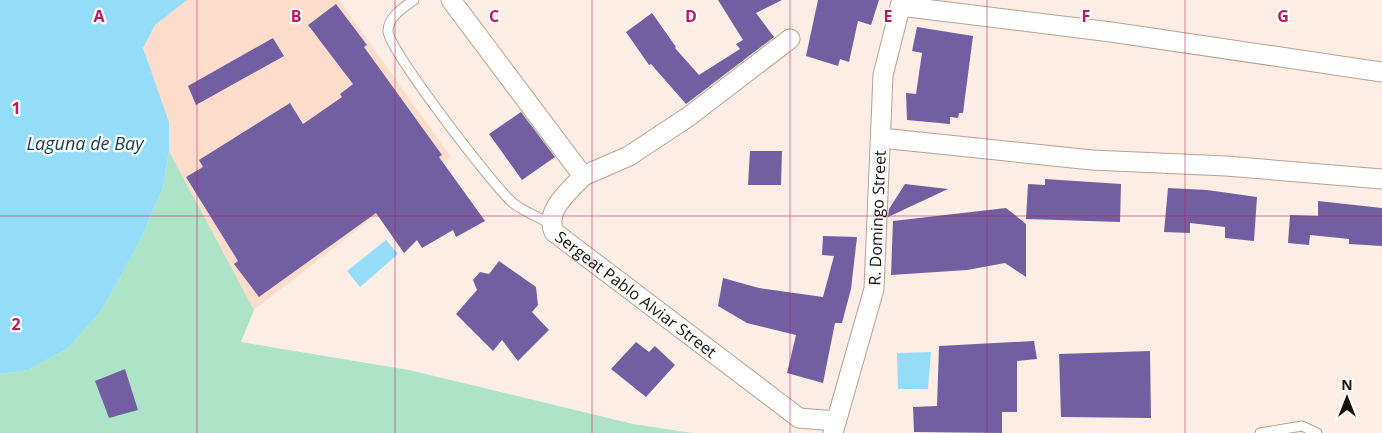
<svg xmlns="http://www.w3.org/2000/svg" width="1382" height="433" font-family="'Open Sans',sans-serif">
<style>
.built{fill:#fcddcb}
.green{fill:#ade3c7}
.water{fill:#94dcf8}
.building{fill:#725fa1}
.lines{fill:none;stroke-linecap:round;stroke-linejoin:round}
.service-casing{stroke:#b8a194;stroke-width:11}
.minor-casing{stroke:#b8a194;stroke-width:21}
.service{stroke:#fff;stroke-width:9}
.minor{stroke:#fff;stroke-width:19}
.grid{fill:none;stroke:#c2185b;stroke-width:1;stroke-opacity:0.55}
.labels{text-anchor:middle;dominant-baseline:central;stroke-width:4.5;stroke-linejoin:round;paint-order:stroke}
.street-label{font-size:16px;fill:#18110c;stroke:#fefefe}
.water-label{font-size:18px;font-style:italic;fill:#113c4b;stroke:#fefefe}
.grid-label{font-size:16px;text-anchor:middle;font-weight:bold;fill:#c2185b;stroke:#fefefe;stroke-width:4.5;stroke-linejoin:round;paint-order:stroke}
</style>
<rect width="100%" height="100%" fill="#fceee5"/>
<path class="built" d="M 187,0 L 339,0 L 451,157 L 254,310 L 169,151 L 169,122 L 143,48 L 155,25 Z"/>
<path class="green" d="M 169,151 L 254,310 L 241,342 L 409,370 L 633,424 L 692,433 L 0,433 L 0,374 L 28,370 L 67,349 L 101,311 L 139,243 L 163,187 Z"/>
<path class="water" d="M 0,0 L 187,0 L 155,25 L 143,48 L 169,122 L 169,151 L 163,187 L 139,243 L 101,311 L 67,349 L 28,370 L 0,374 Z
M 386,240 L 398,254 L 360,287 L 347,271 Z
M 931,352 L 928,389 L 898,389 L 897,353 Z"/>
<path class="building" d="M 718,0 L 782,0 L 756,13 L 774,37 L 686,104 L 651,64 L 649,65 L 626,32 L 652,13 L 676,47 L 675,48 L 699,75 L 740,49 L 736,44 L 743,40 Z
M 818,0 L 879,0 L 871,25 L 858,21 L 849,62 L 840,59 L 838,66 L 806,56 Z
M 336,4 L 367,45 L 364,47 L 442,155 L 439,157 L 485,221 L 456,237 L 453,230 L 422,248 L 417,240 L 404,253 L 376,213 L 259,297 L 234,264 L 238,261 L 186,177 L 203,167 L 199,160 L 290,103 L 303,124 L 342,97 L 340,94 L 353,84 L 308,25 Z
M 917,27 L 973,36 L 963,113 L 959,113 L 958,118 L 950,117 L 950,124 L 907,120 L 906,93 L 916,94 L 922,53 L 912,51 Z
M 273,38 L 284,56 L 196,105 L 188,86 Z
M 521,112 L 555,157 L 522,180 L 489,134 Z
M 750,151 L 782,151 L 781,185 L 748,185 Z
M 1045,179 L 1121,184 L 1120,222 L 1026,219 L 1028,184 L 1045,185 Z
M 905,184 L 948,189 L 888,217 L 889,209 Z
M 1168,188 L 1207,190 L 1257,197 L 1254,241 L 1225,238 L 1225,227 L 1190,223 L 1190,233 L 1164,232 Z
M 1318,201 L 1382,208 L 1382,246 L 1349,244 L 1349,239 L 1310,235 L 1309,245 L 1288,243 L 1290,215 L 1318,216 Z
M 1006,208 L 1026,224 L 1026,277 L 1005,263 L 967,270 L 891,275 L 893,221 Z
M 823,236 L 857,237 L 851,289 L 842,323 L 835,323 L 823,383 L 787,373 L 796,335 L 747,323 L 718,306 L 723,278 L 759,288 L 823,297 L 834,256 L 822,255 Z
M 499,261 L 536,287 L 538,305 L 532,312 L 549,330 L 518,361 L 502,340 L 493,351 L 456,314 L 477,290 L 473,280 L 480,272 L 489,274 Z
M 1034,341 L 1037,359 L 1017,361 L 1017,412 L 1002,412 L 1002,433 L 914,432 L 913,407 L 937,406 L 939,346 Z
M 636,342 L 649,352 L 655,346 L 675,365 L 646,397 L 611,369 Z
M 1150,351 L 1151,418 L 1061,417 L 1059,354 Z
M 125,369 L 138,410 L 109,418 L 95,381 Z"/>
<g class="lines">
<defs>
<path id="service" d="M 414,0 C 404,7 388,17 388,31 C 388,49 494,187 513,203 C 523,211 538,217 549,223
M 1260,433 L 1302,426 L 1317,433"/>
<g id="minor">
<path id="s1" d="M 451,0 L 583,176 C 570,191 544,210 554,232 L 799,418 L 836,421"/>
<path d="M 900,6 L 1111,32 L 1382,72"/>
<path d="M 881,138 L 1092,160 L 1226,166 L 1382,179"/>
<path d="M 583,176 L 629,156 L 688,117 L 790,39"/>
<path id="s2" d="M 833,433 L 874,289 L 883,75 L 902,0"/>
</g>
</defs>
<use href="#service" class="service-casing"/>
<use href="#minor" class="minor-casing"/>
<use href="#service" class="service"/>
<use href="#minor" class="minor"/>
</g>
<path class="grid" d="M 197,0 L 197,433M 395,0 L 395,433M 592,0 L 592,433M 790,0 L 790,433M 987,0 L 987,433M 1185,0 L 1185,433M 0,216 L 1382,216"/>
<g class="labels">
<g class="street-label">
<text stroke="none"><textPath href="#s2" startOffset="221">R. Domingo Street</textPath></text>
<text stroke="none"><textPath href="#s1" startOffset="390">Sergeat Pablo Alviar Street</textPath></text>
</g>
<g class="water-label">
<text x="85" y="143">Laguna de Bay</text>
</g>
</g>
<g class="grid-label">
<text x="99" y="22">A</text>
<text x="296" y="22">B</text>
<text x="494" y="22">C</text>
<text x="691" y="22">D</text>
<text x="888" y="22">E</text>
<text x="1086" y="22">F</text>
<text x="1283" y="22">G</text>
<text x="16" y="114">1</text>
<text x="16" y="330">2</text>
</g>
<g transform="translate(1347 398)" stroke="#fefefe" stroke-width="4" paint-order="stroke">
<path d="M0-4L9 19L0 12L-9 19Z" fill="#18110c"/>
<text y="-8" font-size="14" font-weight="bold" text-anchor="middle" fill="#18110c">N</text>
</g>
</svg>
